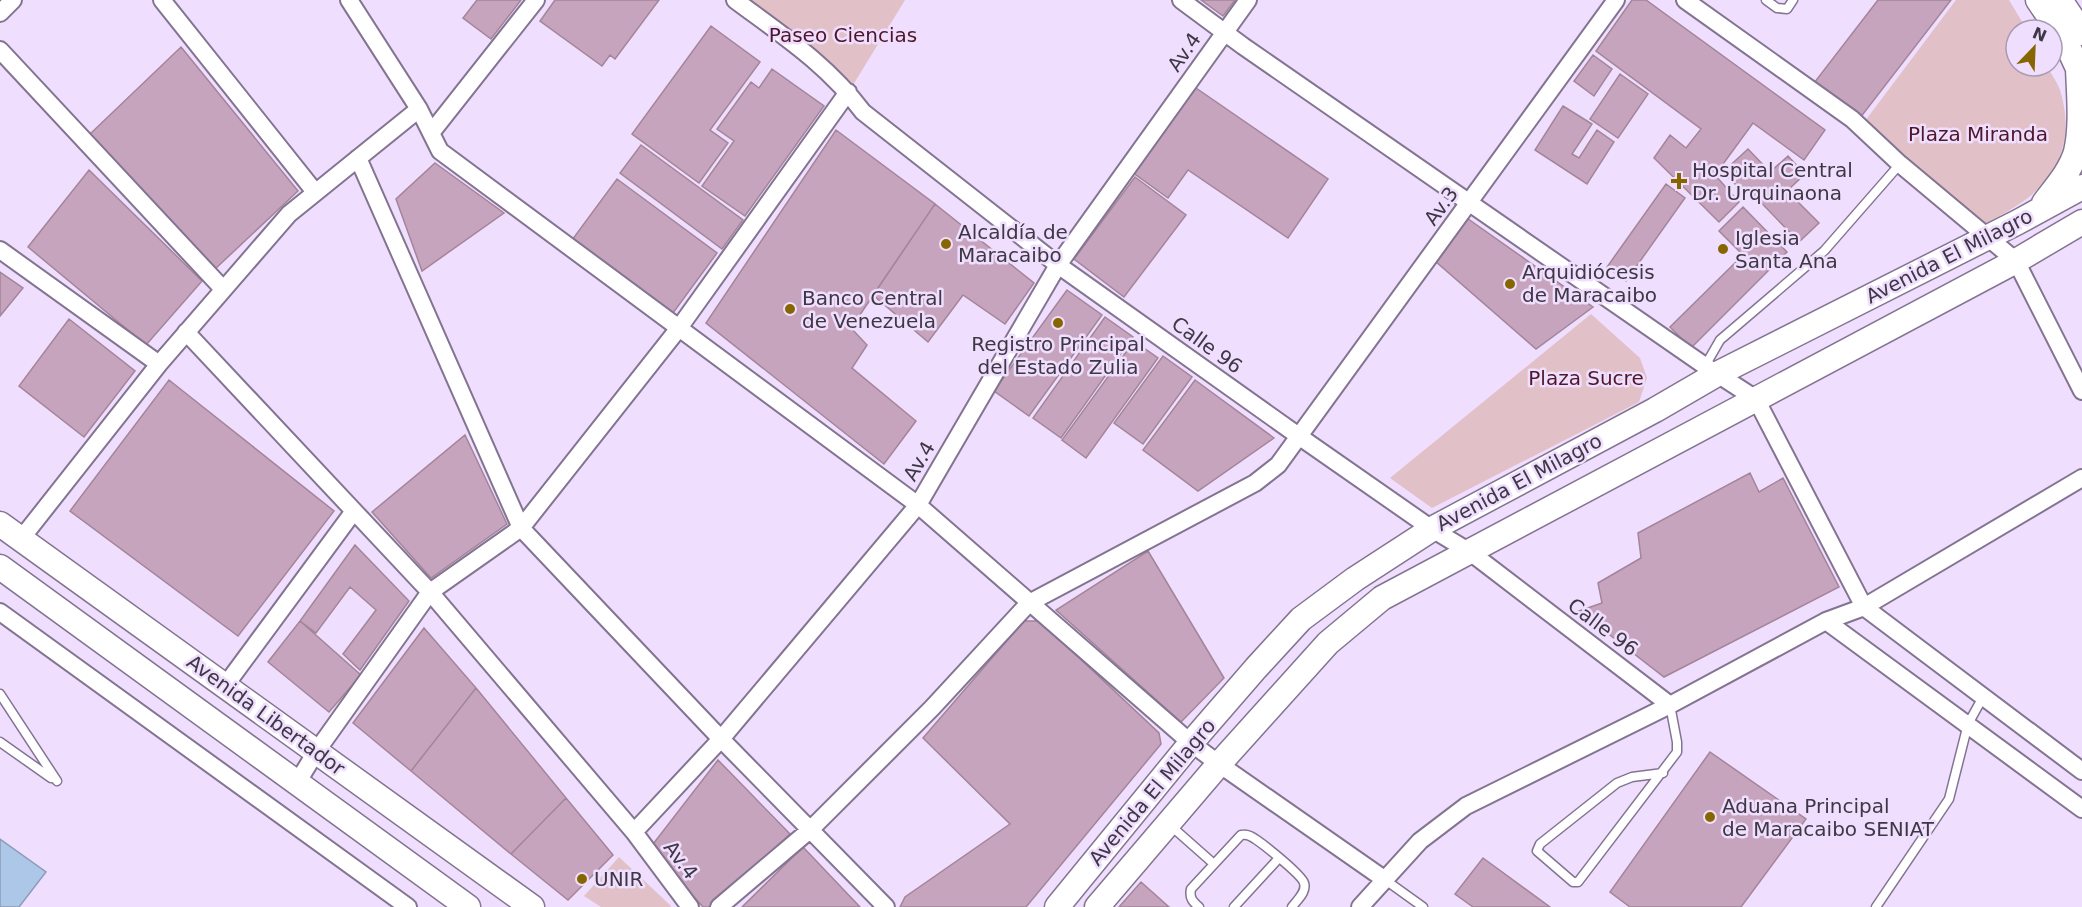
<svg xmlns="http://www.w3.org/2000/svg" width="2082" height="907" font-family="'DejaVu Sans',sans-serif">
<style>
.green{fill:#e1c0c7}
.water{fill:#adc7e8;stroke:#8c9cb7;stroke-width:1.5}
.building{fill:#c7a4bd;stroke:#a3859a;stroke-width:1.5}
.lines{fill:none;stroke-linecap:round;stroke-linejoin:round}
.lane-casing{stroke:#837491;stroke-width:11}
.street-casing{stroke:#837491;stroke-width:20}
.secondary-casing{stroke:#837491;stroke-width:27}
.lane{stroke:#fff;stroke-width:8}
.street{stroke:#fff;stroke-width:16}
.secondary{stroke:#fff;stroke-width:24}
.poi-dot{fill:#866600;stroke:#efdefe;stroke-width:2}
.labels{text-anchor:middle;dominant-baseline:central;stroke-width:5;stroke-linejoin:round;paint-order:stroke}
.park-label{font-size:20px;fill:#4e1729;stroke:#efdefe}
.street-label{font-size:20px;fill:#3e3744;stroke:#efdefe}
.poi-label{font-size:20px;fill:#3e3744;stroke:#efdefe;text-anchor:start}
</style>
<rect width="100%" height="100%" fill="#efdefe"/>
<path class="green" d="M 736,0 L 905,0 L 853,85 Z
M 1956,0 L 2009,0 L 2027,30 L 2016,30 L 2016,66 L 2047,66 C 2051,74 2057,82 2060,90 C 2073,132 2063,170 2029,197 C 2011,211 1989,221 1970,233 L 1859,129 Z
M 1591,314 L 1640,358 L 1647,378 L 1639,402 L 1432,508 L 1390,478 Z
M 619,857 L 670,905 L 671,907 L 601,907 L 584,896 Z"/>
<path class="water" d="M 0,839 L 46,872 L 19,907 L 0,907 Z"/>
<path class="building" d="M 477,0 L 521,0 L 491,39 L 463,18 Z
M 555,0 L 659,0 L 615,59 L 610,55 L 602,66 L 540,21 Z
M 1201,0 L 1235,0 L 1223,16 Z
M 1632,0 L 1646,0 L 1825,130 L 1804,160 L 1753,123 L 1715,175 L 1739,202 L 1719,222 L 1654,158 L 1670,135 L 1686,148 L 1701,129 L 1596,51 Z
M 1878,0 L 1951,0 L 1860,118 L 1814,83 Z
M 711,26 L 760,62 L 710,130 L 728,143 L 699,183 L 632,134 Z
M 181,47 L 298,191 L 214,270 L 89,135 Z
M 1593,55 L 1612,69 L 1594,96 L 1574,81 Z
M 772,69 L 824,106 L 745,216 L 702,186 L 734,141 L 717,129 L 751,82 L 759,88 Z
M 1620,74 L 1648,94 L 1618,138 L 1590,119 Z
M 1196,88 L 1328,179 L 1288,238 L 1188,170 L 1168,198 L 1132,172 Z
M 1563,106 L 1592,124 L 1572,154 L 1579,158 L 1597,130 L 1614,142 L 1587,184 L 1535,150 Z
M 836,130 L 935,204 L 851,328 L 867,345 L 852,368 L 916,421 L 884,464 L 706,323 Z
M 641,145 L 743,220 L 722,249 L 620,173 Z
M 1748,149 L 1770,172 L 1788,156 L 1805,174 L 1787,191 L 1819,223 L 1799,242 L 1749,190 L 1745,194 L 1723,172 Z
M 435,163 L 504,213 L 422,271 L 396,199 Z
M 89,170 L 202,281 L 146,345 L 28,247 Z
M 1135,177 L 1186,215 L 1124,297 L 1074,259 Z
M 617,179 L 717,253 L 673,313 L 572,240 Z
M 1666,184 L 1685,198 L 1626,281 L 1607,267 Z
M 935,204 L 1034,283 L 1005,324 L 963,295 L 928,342 L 873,295 Z
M 1743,207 L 1787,252 L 1691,348 L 1670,327 L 1743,255 L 1719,231 Z
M 1464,216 L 1593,307 L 1536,349 L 1434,260 Z
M 0,272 L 23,288 L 0,316 Z
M 1067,290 L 1102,315 L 1029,416 L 994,391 Z
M 1105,317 L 1133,337 L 1061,438 L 1033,418 Z
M 69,319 L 135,371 L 84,437 L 19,386 Z
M 1134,341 L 1158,358 L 1086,458 L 1062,440 Z
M 1163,356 L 1192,377 L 1143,444 L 1114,423 Z
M 169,380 L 334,511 L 238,636 L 70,511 Z
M 1195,380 L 1274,438 L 1198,491 L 1143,450 Z
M 465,435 L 507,524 L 431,578 L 372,512 Z
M 1750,473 L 1759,492 L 1783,478 L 1839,587 L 1664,677 L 1579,611 L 1602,603 L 1598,583 L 1641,558 L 1638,533 Z
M 355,545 L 409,601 L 360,670 L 343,654 L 376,610 L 350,587 L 316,633 L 300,621 Z
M 1148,551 L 1224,678 L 1181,722 L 1056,610 Z
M 300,621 L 361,675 L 329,712 L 268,662 Z
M 1024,621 L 1040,621 L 1159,733 L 1161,744 L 1026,907 L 900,907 L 905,897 L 1010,824 L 923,738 Z
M 424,628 L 476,688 L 411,771 L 353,723 Z
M 476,688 L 566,798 L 511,854 L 411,771 Z
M 1710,752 L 1806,819 L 1741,907 L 1630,907 L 1610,892 Z
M 718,760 L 790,834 L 714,907 L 703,907 L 650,848 Z
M 566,798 L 613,855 L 568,900 L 511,854 Z
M 803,847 L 860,907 L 742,907 Z
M 1483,858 L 1550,907 L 1473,907 L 1455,894 Z
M 1141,882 L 1169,907 L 1119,907 Z"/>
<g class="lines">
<defs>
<path id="lane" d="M 1766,0 L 1777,8 L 1787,9 L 1793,0
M 1705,366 L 1720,340 L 1824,251 L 1900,164
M 0,694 L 57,781
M 0,742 L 51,778
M 1663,773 L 1632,777 L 1617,783 L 1540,844 L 1537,851 L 1573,882 L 1578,882 L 1677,752 L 1677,742 L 1670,705
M 1171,826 L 1214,864
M 1384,879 L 1423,907
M 1199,907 C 1193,902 1189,898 1191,889 L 1241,835 C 1245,835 1245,834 1250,836 C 1259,840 1302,875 1304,883 C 1307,892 1297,900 1292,907
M 1234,907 L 1279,858
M 1876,907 L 1949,799 L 1968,724 L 1983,697"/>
<path id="street" d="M 162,0 L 315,192
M 349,0 L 419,109 L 440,151 L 918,505 L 1191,743 L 1219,764 L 1384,879
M 735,0 C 782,35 827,64 863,112 L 1058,265 L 1300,437 L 1432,529 L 1470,552 L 1670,705
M 1181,0 L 1243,46 L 1705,366 L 1756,399 L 1864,607 L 2082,771
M 1685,0 L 1852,119 L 1900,164 L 2016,261 L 2082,391
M 0,13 L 13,0
M 0,50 L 223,289
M 431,133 L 536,0
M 358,158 L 521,528 L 721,739 L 886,907
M 0,250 L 159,364
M 186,332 L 354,511 L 225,686
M 354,511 L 430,592 L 634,832 L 690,907
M 21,539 L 159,364 L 289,214 L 419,109
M 0,612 L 408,907
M 1826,621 L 2082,809
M 297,783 L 316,752 L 430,592 L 521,528 L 679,328 L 848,92
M 634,832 L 721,739 L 918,505 L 1058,265 L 1248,0
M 719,907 L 811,829 L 932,708 L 1029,603 L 1255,483 L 1278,465 L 1616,0
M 1360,907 L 1420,841 L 1466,806 L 1670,705 L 1826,621 L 1864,607 L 2082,478"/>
<path id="secondary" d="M 2038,0 L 2064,38 L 2082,77
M 2060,0 L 2082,33
M 2044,203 C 2056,187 2070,172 2076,152 C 2082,126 2079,95 2078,68
M 0,524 L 532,907
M 0,567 L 468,907
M 1057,907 L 1191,743 L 1256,668 L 1301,619 L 1355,579 L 1432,529 L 1655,410 L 1717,374 L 2018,222 L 2082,187
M 1097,907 L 1219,764 L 1328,643 L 1382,598 L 2016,261 L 2082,222"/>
</defs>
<use href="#lane" class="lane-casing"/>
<use href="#street" class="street-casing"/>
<use href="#secondary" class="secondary-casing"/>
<use href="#lane" class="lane"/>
<use href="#street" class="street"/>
<use href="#secondary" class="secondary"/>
</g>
<g class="poi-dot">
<path d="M1676 172h6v6h6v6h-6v6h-6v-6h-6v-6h6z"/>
<circle cx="946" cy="244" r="6"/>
<circle cx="1723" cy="249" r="6"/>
<circle cx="1510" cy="284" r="6"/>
<circle cx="790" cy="309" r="6"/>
<circle cx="1058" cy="323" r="6"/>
<circle cx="1710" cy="817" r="6"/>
<circle cx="582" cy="879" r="6"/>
</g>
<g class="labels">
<g class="park-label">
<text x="843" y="35">Paseo Ciencias</text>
<text x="1978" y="134">Plaza Miranda</text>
<text x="1586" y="378">Plaza Sucre</text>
</g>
<g class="street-label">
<text transform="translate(1184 52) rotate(-55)">Av.4</text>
<text transform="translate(1441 206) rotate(-54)">Av.3</text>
<text transform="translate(1949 256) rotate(-27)">Avenida El Milagro</text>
<text transform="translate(1207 345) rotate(36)">Calle 96</text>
<text transform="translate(919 461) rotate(-60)">Av.4</text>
<text transform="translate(1519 482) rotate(-28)">Avenida El Milagro</text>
<text transform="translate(1603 627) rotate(37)">Calle 96</text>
<text transform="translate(266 715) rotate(36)">Avenida Libertador</text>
<text transform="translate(1152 792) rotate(-50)">Avenida El Milagro</text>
<text transform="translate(681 860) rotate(53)">Av.4</text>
</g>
<g class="poi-label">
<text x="1692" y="170">Hospital Central<tspan x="1692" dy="23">Dr. Urquinaona</tspan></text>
<text x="958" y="232">Alcaldía de<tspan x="958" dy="23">Maracaibo</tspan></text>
<text x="1735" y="238">Iglesia<tspan x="1735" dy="23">Santa Ana</tspan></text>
<text x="1522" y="272">Arquidiócesis<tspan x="1522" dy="23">de Maracaibo</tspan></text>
<text x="802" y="298">Banco Central<tspan x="802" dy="23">de Venezuela</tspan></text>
<text x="1058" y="344" text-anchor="middle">Registro Principal<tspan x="1058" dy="23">del Estado Zulia</tspan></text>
<text x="1722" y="806">Aduana Principal<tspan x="1722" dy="23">de Maracaibo SENIAT</tspan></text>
<text x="594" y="879">UNIR</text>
</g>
</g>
<g transform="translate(2034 48) rotate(23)"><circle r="28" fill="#efdefe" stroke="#a89bb4" stroke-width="1.5"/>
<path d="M0-4.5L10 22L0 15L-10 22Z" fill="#866600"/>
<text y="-9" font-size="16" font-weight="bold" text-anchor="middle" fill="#3e3744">N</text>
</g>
</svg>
